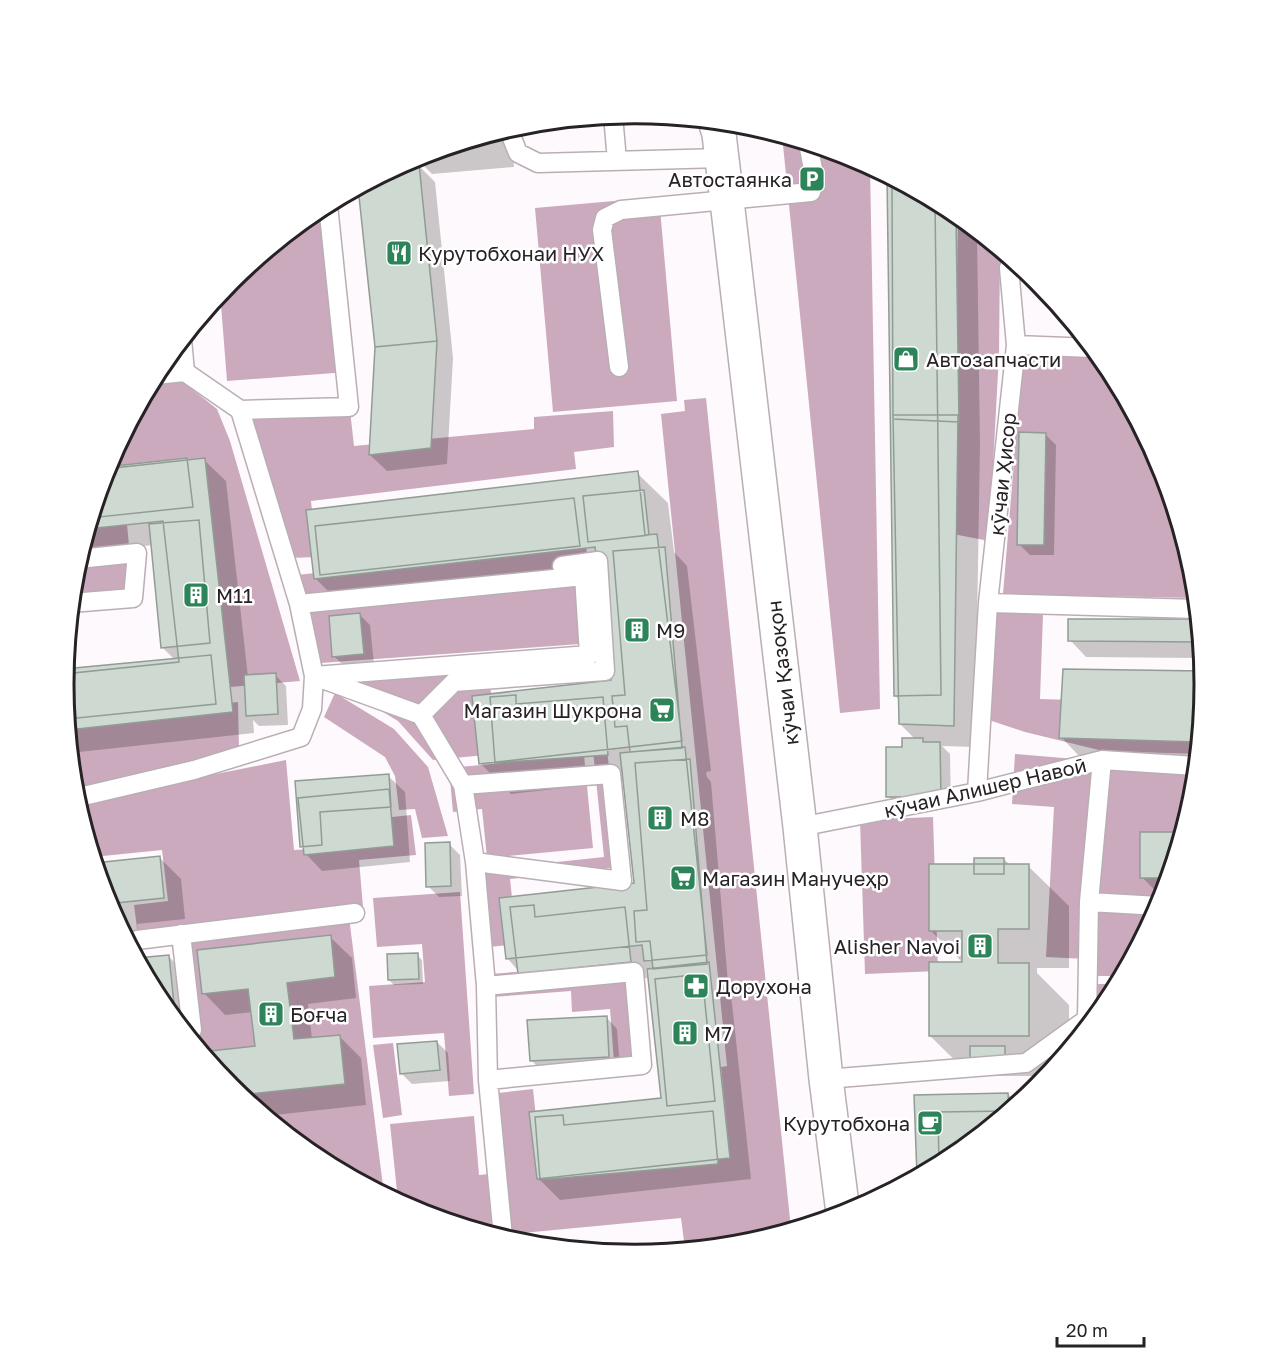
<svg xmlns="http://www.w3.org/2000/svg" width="1267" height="1367" font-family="'Golos Text',sans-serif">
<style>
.forest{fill:#cbaabd}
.shadow{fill:#0003}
.building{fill:#cdd9d1;stroke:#919c95;stroke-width:1.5}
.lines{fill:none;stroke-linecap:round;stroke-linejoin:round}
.lane-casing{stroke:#baaeb5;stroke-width:21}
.secondary-casing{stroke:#baaeb5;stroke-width:36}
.lane{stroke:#fff;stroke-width:18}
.secondary{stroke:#fff;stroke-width:33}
.labels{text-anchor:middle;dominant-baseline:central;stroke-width:5;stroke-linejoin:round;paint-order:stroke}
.poi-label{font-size:20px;fill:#272225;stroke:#fff;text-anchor:start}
.street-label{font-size:20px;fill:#272225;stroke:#fff}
.rim{fill:none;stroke:#272225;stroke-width:3}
</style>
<rect width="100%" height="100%" fill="#fef9fc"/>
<path class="forest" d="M 782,135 L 852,157 L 870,166 L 880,709 L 840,713 Z
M 659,197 L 677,401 L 553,412 L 535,208 Z
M 335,199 L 348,372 L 227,381 L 220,292 L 230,280 L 317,209 Z
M 958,215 L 1000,250 L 999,354 L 989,541 L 953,534 Z
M 1023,354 L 1101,358 L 1108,367 L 1161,465 L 1193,573 L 1196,598 L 1003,594 Z
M 183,382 L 217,409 L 230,441 L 300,681 L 196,690 L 181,507 L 91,516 L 107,465 L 149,385 Z
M 706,398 L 791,1229 L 767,1234 L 767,1236 L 744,1243 L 685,1249 L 681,1218 L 512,1234 L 498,1093 L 533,1089 L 541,1165 L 729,1146 L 721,1067 L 727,1066 L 661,414 L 685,411 L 684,400 Z
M 349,401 L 354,446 L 534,429 L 534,417 L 613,411 L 614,447 L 574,452 L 576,469 L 311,501 L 316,548 L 373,555 L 289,558 L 244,406 Z
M 127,525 L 135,605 L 70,612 L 74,572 L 87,529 Z
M 586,543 L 594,643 L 321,663 L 297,575 Z
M 995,613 L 1043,614 L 1040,699 L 1202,704 L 1197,754 L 1103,751 L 1025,732 L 983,718 Z
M 489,669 L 496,754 L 433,760 L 398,721 L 338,685 L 337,677 Z
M 335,693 L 394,729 L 428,767 L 448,836 L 422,838 L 415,809 L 399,810 L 395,776 L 385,757 L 324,717 Z
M 238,702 L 239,750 L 74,795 L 67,722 Z
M 607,749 L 620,867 L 510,879 L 517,944 L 481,948 L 473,871 L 604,857 L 593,751 Z
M 1015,754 L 1098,761 L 1086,959 L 1046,957 L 1054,807 L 1012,804 Z
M 584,755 L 593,848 L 487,858 L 482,809 L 453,812 L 449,768 Z
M 286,760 L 294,850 L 328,848 L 326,824 L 411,815 L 416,855 L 359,860 L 363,907 L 138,936 L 134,905 L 168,901 L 162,850 L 93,857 L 77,805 L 186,780 Z
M 1106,765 L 1196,768 L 1193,795 L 1160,902 L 1121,976 L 1094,976 Z
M 933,817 L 938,971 L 865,974 L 860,820 Z
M 460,892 L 474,1094 L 449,1096 L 444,1033 L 373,1038 L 369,986 L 425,982 L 422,944 L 377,947 L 373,898 Z
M 349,917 L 384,1194 L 316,1158 L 230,1087 L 190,1038 L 186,940 Z
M 631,963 L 639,1061 L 614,1062 L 610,1009 L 572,1012 L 571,991 L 492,997 L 490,974 Z
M 1096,984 L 1116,984 L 1108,1001 L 1095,1016 Z
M 393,1043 L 402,1115 L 383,1118 L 373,1045 Z
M 474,1116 L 479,1175 L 489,1174 L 494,1235 L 415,1210 L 398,1201 L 390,1124 Z"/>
<path class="shadow" d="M 511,127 L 514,167 L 432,174 L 415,157 Z
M 418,165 L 435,182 L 453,358 L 447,464 L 387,471 L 370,455 L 376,347 L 359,186 L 394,168 Z
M 890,177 L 951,209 L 977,231 L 980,444 L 975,747 L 942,746 L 950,754 L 951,807 L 899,807 L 888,796 L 903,749 L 916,740 L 900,724 L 900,700 L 895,696 Z
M 1045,434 L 1056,445 L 1054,555 L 1030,555 L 1019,544 Z
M 186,460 L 188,461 L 204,460 L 226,481 L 248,677 L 275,675 L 286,686 L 288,725 L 259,726 L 253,720 L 254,733 L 79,752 L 69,742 L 63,683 L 64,671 L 175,660 L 163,648 L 153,545 L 80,553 L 105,468 Z
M 637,473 L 668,503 L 674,552 L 687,566 L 711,771 L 706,772 L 707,777 L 711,782 L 728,983 L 730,985 L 751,1179 L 560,1200 L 538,1178 L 663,1099 L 649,968 L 646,968 L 647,978 L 535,990 L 508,959 L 635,885 L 624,781 L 511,794 L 481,764 L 613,681 L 601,580 L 346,609 L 316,579 Z
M 359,614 L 370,625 L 374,664 L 345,667 L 334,656 Z
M 1198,621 L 1201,658 L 1086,657 L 1070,640 Z
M 1203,673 L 1204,684 L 1196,762 L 1082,759 L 1061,737 Z
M 388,776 L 405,792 L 410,862 L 322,871 L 306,854 L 305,850 L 301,846 Z
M 1181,834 L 1162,898 L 1142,877 Z
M 449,844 L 460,855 L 462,896 L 439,897 L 428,886 Z
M 159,857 L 181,879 L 185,919 L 137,924 L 141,959 L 168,956 L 190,978 L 195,1025 L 181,1027 L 159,1000 L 106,902 L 95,865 Z
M 1004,859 L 1009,864 L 1028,866 L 1069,906 L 1069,968 L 1037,968 L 1037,973 L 1069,1005 L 1069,1048 L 1046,1076 L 971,1076 L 930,1036 L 964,964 L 930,930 L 975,866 Z
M 330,937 L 352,958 L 356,998 L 308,1004 L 312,1039 L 339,1036 L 361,1058 L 366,1105 L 265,1116 L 230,1087 L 257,1047 L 253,1012 L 225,1015 L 204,993 Z
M 417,955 L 422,960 L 423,984 L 394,985 L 389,980 Z
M 607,1018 L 617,1029 L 620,1068 L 542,1071 L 531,1060 Z
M 437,1042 L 448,1053 L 450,1081 L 412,1084 L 401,1073 Z
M 1008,1094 L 1017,1103 L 950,1158 L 918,1175 Z"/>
<path class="building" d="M 419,164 L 437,341 L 375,347 L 358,187 L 397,166 Z
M 887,175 L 935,201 L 941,695 L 894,696 Z
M 892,181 L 897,181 L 956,214 L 959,422 L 893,419 Z
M 437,341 L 431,448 L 369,455 L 375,347 Z
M 893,415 L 958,415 L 954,726 L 899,724 Z
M 1019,432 L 1046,433 L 1044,545 L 1017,545 Z
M 187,458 L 193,507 L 90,518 L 106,467 Z
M 205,458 L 233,712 L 68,730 L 64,674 L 179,662 L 163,521 L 87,529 L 105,469 Z
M 638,471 L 645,535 L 657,534 L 682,741 L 479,764 L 472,696 L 611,680 L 595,547 L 314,579 L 306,510 Z
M 644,490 L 649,535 L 588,542 L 583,496 Z
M 574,498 L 580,546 L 320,575 L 315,526 Z
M 199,520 L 210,643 L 161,648 L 149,524 Z
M 665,547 L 682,748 L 630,752 L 627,726 L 615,727 L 612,696 L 625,695 L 613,551 Z
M 360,613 L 364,654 L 332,657 L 329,616 Z
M 1068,619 L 1198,619 L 1200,642 L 1068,641 Z
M 211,655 L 216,704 L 67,719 L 63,683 L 64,669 Z
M 1063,669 L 1203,671 L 1204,684 L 1198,742 L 1059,738 Z
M 276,673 L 278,714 L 246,716 L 244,675 Z
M 516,695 L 516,704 L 603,697 L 608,755 L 495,763 L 490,697 Z
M 902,738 L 923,738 L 923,742 L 940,742 L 941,797 L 886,797 L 886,747 L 902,747 Z
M 685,747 L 707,955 L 644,961 L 642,945 L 506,959 L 499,898 L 634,883 L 620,753 Z
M 690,759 L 707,964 L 653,969 L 650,941 L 636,942 L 634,911 L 647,910 L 635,763 Z
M 389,774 L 391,807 L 320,812 L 322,845 L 300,847 L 295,781 Z
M 389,789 L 394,846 L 304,855 L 298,798 Z
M 1140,832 L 1182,832 L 1168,878 L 1140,878 Z
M 450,842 L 451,886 L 426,887 L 425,843 Z
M 160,856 L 164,898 L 116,903 L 119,925 L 106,902 L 95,863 Z
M 974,858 L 1004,858 L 1004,874 L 974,874 Z
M 929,864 L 1029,864 L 1029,929 L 998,929 L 998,963 L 1029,963 L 1029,1036 L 929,1036 L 929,962 L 962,962 L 962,931 L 929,931 Z
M 534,905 L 535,917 L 625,907 L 631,962 L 518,974 L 510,907 Z
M 331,935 L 335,977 L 287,983 L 294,1039 L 340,1035 L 345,1084 L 240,1095 L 230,1087 L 201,1052 L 255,1046 L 248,989 L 202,994 L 197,950 Z
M 418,953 L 419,979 L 388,980 L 387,954 Z
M 169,955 L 174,1004 L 163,1005 L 137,958 Z
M 709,962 L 730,1158 L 537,1179 L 529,1112 L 661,1098 L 647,969 Z
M 702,974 L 715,1101 L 667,1106 L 655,979 Z
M 607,1016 L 609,1057 L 530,1061 L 527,1020 Z
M 437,1041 L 440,1070 L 400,1074 L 397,1044 Z
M 970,1046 L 1005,1046 L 1005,1059 L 970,1059 Z
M 1008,1093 L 1009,1110 L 950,1158 L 917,1176 L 914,1095 Z
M 713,1111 L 718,1164 L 540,1180 L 535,1117 L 563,1115 L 564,1125 Z
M 1008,1111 L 950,1158 L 939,1164 L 938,1112 Z"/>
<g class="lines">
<defs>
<path id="lane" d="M 613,115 L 617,161
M 508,128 L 518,153 L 538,163 L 722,158
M 182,339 L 185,372
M 1016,345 L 1093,348
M 619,367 L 602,230 L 605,218 L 621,210 L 811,192 L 815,180 L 808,143
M 155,375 L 185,372 L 240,410 L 299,604 L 314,676 L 421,715 L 463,785 L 475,862 L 486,986 L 488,1080 L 503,1237
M 240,410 L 349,407 L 328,205 L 324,205
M 71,603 L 133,598 L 137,553 L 78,559
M 988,603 L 1197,609
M 421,715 L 454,682 L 605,671 L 598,561 L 562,566
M 1102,760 L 1196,766
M 463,785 L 611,774 L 622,881 L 475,862
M 977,792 L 988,603 L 1016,345 L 1009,268 L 1012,260
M 75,798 L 194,770 L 301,737 L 312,709 L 314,676 L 589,655 L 584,576 L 299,604
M 800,827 L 977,792 L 1102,760 L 1089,902 L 1087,1019 L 1026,1063 L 826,1079
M 1089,902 L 1159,906
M 181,934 L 192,1030 L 184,1031
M 137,940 L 355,913
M 486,986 L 634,972 L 642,1065 L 488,1080"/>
<path id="secondary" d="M 715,121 L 719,134 L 727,201 L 800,827 L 826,1079 L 843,1213"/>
</defs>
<use href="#lane" class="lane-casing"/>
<use href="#secondary" class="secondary-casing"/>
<use href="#lane" class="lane"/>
<use href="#secondary" class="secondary"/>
</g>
<defs>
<symbol id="parking-square" viewBox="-11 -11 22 22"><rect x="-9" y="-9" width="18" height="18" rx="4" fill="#2d8458" stroke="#fff"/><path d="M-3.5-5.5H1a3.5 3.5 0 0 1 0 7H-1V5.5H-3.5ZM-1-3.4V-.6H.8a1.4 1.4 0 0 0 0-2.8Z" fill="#fff"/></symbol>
<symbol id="restaurant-square" viewBox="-11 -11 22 22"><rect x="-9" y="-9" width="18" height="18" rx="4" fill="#2d8458" stroke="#fff"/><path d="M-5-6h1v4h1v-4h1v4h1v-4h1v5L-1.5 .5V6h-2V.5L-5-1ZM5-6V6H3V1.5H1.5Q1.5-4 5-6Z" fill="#fff"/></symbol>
<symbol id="shop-square" viewBox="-11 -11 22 22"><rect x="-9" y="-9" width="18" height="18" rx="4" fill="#2d8458" stroke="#fff"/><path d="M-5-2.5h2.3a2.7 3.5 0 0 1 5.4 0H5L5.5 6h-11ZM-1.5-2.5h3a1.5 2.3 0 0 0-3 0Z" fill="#fff"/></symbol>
<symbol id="building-square" viewBox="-11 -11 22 22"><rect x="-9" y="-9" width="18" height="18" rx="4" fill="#2d8458" stroke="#fff"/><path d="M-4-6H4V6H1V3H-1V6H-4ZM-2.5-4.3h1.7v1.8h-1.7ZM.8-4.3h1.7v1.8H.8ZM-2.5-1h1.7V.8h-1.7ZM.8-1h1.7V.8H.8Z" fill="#fff"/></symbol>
<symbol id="supermarket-square" viewBox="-11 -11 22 22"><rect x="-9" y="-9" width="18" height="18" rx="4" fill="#2d8458" stroke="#fff"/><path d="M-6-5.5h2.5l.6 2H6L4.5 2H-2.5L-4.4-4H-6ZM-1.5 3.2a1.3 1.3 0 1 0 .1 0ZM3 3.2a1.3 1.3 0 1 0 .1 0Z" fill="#fff"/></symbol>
<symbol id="pharmacy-square" viewBox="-11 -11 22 22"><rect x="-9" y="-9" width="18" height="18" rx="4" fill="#2d8458" stroke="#fff"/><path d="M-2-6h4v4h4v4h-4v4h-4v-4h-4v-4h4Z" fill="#fff"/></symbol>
<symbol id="cafe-square" viewBox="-11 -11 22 22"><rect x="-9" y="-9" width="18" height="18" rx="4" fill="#2d8458" stroke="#fff"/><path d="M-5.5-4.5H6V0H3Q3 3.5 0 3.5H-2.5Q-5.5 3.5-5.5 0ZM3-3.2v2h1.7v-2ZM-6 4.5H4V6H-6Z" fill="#fff"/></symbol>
</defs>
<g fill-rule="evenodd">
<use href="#parking-square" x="797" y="164" width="30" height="30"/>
<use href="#restaurant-square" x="384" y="238" width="30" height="30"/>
<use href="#shop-square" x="891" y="344" width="30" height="30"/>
<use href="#building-square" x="181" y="580" width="30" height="30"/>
<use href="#building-square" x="622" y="615" width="30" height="30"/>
<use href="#supermarket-square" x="647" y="695" width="30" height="30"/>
<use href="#building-square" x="645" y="803" width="30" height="30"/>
<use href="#supermarket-square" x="668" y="863" width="30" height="30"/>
<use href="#building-square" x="965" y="931" width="30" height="30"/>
<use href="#pharmacy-square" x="681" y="971" width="30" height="30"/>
<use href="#building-square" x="256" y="999" width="30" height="30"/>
<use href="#building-square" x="670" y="1018" width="30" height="30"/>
<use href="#cafe-square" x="915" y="1108" width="30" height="30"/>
</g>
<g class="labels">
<g class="poi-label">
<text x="792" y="179" text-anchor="end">Автостаянка</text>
<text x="418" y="253">Курутобхонаи НУХ</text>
<text x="926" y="359">Автозапчасти</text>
<text x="216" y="595">М11</text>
<text x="656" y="630">М9</text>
<text x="642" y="710" text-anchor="end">Магазин Шукрона</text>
<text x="680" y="818">М8</text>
<text x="702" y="878">Магазин Манучеҳр</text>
<text x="960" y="946" text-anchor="end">Alisher Navoi</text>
<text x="716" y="986">Дорухона</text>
<text x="290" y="1014">Боғча</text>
<text x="704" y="1033">М7</text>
<text x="910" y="1123" text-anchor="end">Курутобхона</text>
</g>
<g class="street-label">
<text transform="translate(1002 474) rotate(-84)">кӯчаи Ҳисор</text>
<text transform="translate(782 673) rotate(-97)">кӯчаи Қазоқон</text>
<text transform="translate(985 787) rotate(-13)">кӯчаи Алишер Навоӣ</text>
</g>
</g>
<path d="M0 0H1267V1367H0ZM74 684a560 560 0 1 1 1120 0a560 560 0 1 1-1120 0Z" fill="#fff" fill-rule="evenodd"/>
<path class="rim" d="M74 684a560 560 0 1 1 1120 0a560 560 0 1 1-1120 0Z"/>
<path d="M1057 1337v9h87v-9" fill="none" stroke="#272225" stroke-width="3"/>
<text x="1066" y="1337" font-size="18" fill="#272225" stroke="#ffffff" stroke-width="4.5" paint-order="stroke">20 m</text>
</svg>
